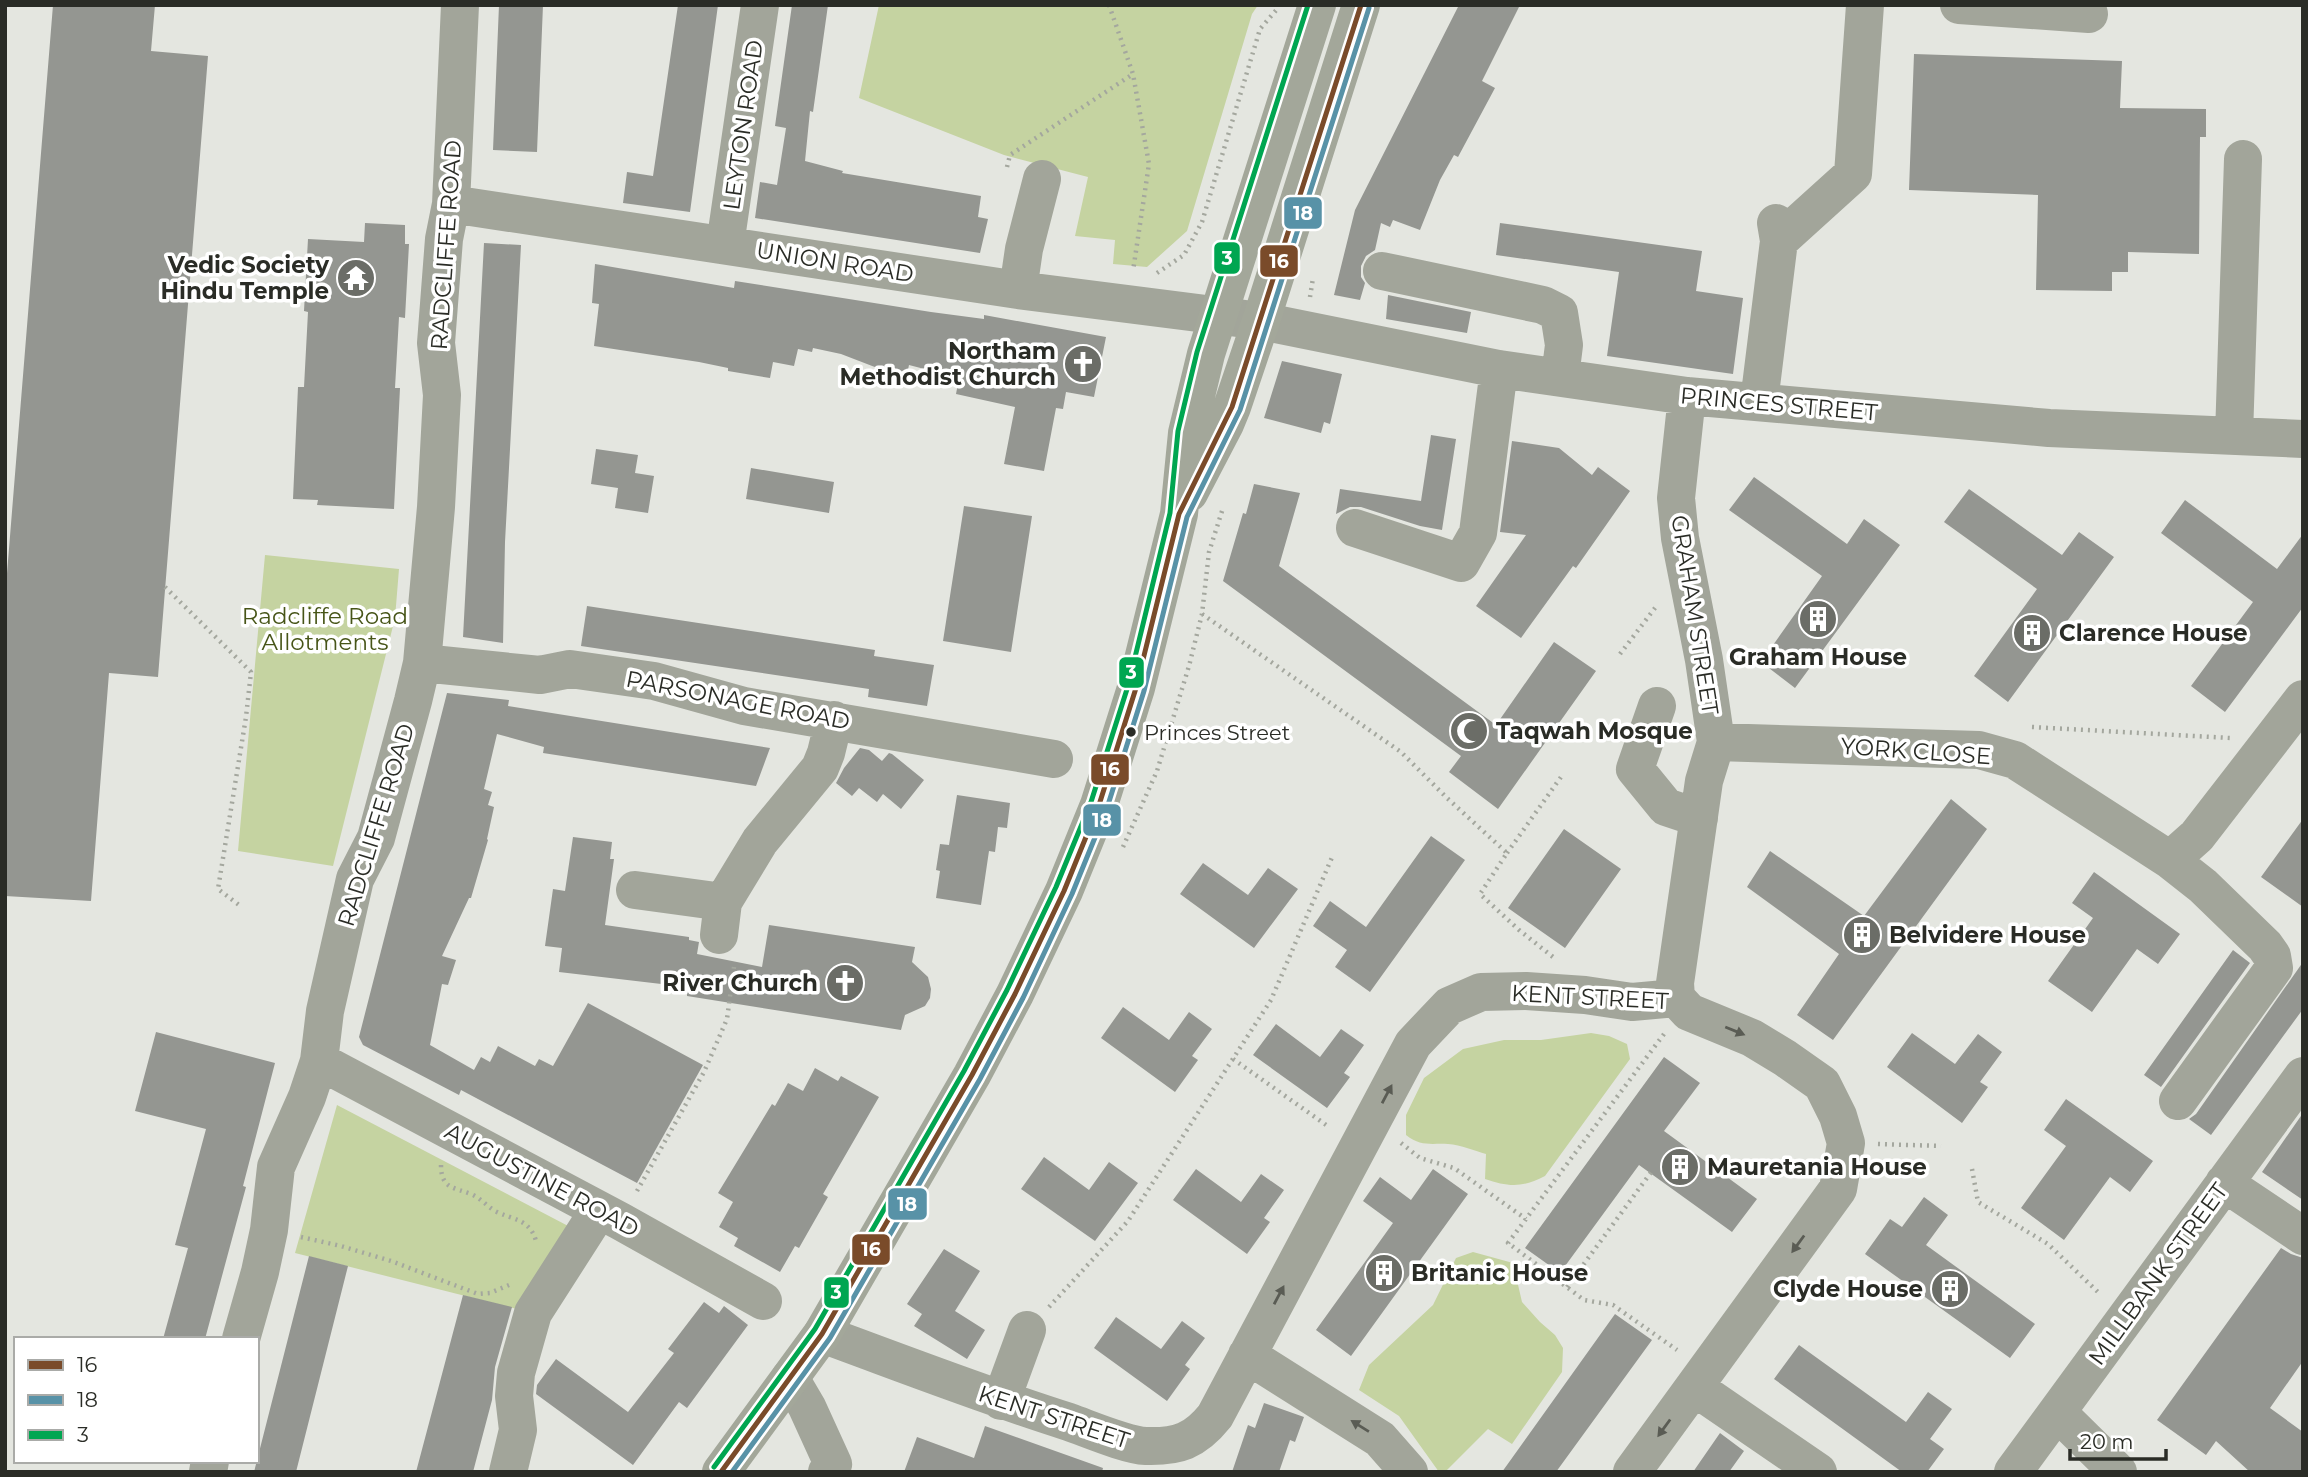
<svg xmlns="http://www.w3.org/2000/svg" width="2308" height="1477" font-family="Montserrat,sans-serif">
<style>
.green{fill:#c5d3a1}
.building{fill:#949691}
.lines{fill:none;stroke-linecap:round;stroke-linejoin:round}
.path{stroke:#a4a79e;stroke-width:4.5;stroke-dasharray:2 5;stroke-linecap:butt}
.minor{stroke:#a2a59a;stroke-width:38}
.major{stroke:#a3a79a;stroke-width:38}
.bus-1-casing{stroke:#fff;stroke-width:10}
.bus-2-casing{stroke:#fff;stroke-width:10}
.bus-3-casing{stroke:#fff;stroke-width:10}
.bus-1{stroke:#7a4b2a;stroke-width:5}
.bus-2{stroke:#5892a7;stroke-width:5}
.bus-3{stroke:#00a651;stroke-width:5}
.oneway{fill:#5a5c54}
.bus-dot{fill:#2a2c26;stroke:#fff;stroke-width:2.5}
.labels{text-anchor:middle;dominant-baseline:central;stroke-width:7;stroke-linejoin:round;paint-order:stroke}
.bus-label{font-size:21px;fill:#2a2c26;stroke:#fff;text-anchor:start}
.street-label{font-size:23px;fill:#2a2c26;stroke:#fff}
.poi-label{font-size:23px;font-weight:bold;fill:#2a2c26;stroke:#fff;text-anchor:start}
.park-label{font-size:23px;fill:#475518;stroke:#fff}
.line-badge{stroke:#fff;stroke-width:2.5}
.badge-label{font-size:19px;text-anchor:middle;font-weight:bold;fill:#fff}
</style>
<rect width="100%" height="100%" fill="#e4e6e0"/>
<path class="green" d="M 879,5 L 1258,5 L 1252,14 L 1187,231 L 1147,267 L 1113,264 L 1115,240 L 1075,236 L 1088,177 L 1004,155 L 859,98 Z
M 265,555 L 399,569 L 395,618 L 333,866 L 238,851 Z
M 1591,1033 L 1609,1036 L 1627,1044 L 1630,1059 L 1545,1176 C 1523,1188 1508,1187 1485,1179 L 1486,1154 C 1475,1151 1461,1145 1448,1144 C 1431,1143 1421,1147 1406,1135 L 1406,1115 L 1424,1078 L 1463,1049 L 1504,1040 L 1541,1040 Z
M 337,1105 L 572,1228 L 517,1309 L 295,1253 Z
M 1473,1252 L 1513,1263 L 1522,1302 L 1540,1322 L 1555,1335 L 1563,1348 L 1562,1372 L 1512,1444 L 1488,1429 L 1445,1472 L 1439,1472 L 1399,1416 L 1359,1390 L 1369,1365 L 1433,1305 L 1456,1258 Z"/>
<path class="building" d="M 53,5 L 155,5 L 151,51 L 208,56 L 158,677 L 109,673 L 91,901 L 5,896 L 5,598 Z
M 499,5 L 543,5 L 537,152 L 493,150 Z
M 678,5 L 718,5 L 690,212 L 623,203 L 627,172 L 653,176 Z
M 792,5 L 828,5 L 813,112 L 810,111 L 805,161 L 843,171 L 842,173 L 981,196 L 978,217 L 988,219 L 980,253 L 755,218 L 760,182 L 777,185 L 786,128 L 775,126 Z
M 1459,5 L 1520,5 L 1482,81 L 1495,88 L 1458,157 L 1454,155 L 1440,180 L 1420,230 L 1393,220 L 1390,227 L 1381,223 L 1375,250 L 1366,256 L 1361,266 L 1361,277 L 1365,283 L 1360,300 L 1334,295 L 1355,210 Z
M 1914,54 L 2122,61 L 2120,108 L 2206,109 L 2206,137 L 2200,137 L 2199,254 L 2128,252 L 2128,272 L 2112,272 L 2112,291 L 2036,290 L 2038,195 L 1909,190 Z
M 365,223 L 405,225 L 405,244 L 409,244 L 405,318 L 399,317 L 395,388 L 400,388 L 394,509 L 317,505 L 318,500 L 293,499 L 298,387 L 304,387 L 308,312 L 304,311 L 308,239 L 364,242 Z
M 1500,223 L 1702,251 L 1696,291 L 1743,298 L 1733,374 L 1607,356 L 1619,272 L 1496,255 Z
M 484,243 L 521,245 L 505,542 L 503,643 L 463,637 Z
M 595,264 L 734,288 L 735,281 L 931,312 L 984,319 L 984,315 L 1106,337 L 1094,397 L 1066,392 L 1063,409 L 1056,408 L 1044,471 L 1004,464 L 1015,407 L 956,394 L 959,378 L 909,365 L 906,379 L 841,354 L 813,348 L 812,352 L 798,349 L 794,366 L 773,362 L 770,378 L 728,371 L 728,368 L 699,362 L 594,346 L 599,304 L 592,303 Z
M 1388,295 L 1471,312 L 1467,333 L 1386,319 Z
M 1282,361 L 1342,374 L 1330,424 L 1324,422 L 1321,433 L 1264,418 Z
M 1431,435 L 1456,439 L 1442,530 L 1420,526 L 1361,507 L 1350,507 L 1336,514 L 1340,489 L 1421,501 Z
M 1512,441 L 1559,448 L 1592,475 L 1598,467 L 1630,491 L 1576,568 L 1573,566 L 1521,638 L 1476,606 L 1526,535 L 1500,532 Z
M 596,449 L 638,455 L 635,473 L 654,476 L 648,513 L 615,508 L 618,488 L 591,484 Z
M 751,468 L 834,482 L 829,513 L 746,499 Z
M 1754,477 L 1847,544 L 1864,519 L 1900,545 L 1795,688 L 1761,662 L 1822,576 L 1729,510 Z
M 1254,484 L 1300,493 L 1279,566 L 1496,725 L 1554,642 L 1596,671 L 1498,809 L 1449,772 L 1461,756 L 1223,581 L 1243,513 L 1246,514 Z
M 1969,489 L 2062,555 L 2079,532 L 2114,557 L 2008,702 L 1974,676 L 2037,589 L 1944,522 Z
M 2185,500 L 2277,569 L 2303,534 L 2303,607 L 2225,712 L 2191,686 L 2253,602 L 2161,533 Z
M 964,506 L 1032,516 L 1011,652 L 943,641 Z
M 587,606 L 875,650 L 874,656 L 934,665 L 927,706 L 868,697 L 869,689 L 581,646 Z
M 447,693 L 509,700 L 508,706 L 770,748 L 756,786 L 543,753 L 544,747 L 497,734 L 484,789 L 492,792 L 488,805 L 494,807 L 487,839 L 488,840 L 471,898 L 469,898 L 442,956 L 456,960 L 448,985 L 442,984 L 430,1045 L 474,1070 L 481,1057 L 490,1062 L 498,1046 L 535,1066 L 539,1059 L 553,1066 L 588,1003 L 703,1065 L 637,1183 L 461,1090 L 459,1095 L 363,1045 L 359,1037 Z
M 860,748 L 869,750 L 882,761 L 889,753 L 892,754 L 924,780 L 901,809 L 883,794 L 877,802 L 859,788 L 852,796 L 836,783 L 844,768 Z
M 957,795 L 1010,803 L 1007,828 L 998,827 L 995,852 L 989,851 L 981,905 L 936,898 L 940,871 L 936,870 L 940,844 L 949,845 Z
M 1951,799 L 1987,829 L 1833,1040 L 1797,1015 L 1839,954 L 1747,887 L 1770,851 L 1864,916 Z
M 2303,819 L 2303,907 L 2261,877 Z
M 1564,829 L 1621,869 L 1565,948 L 1508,908 Z
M 1431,836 L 1465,860 L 1370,992 L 1335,967 L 1347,950 L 1313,926 L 1330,901 L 1366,927 Z
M 573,837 L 612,842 L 610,859 L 614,859 L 605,925 L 689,937 L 689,940 L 699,942 L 697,954 L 762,967 L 769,925 L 915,947 L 912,962 L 928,977 L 931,989 L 930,998 L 925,1006 L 905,1015 L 901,1030 L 687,996 L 687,987 L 559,972 L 562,948 L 545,946 L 553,889 L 565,891 Z
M 1203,863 L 1248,895 L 1268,868 L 1298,889 L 1254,948 L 1180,894 Z
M 2094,872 L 2180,934 L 2158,964 L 2137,949 L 2092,1012 L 2048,981 L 2093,918 L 2072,903 Z
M 2233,950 L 2250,963 L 2161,1087 L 2144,1075 Z
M 2303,962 L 2303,1009 L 2211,1135 L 2189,1119 L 2196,1114 Z
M 1123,1007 L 1169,1040 L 1189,1012 L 1212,1029 L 1192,1056 L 1198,1060 L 1175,1092 L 1101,1038 Z
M 1276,1024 L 1320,1057 L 1341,1029 L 1364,1045 L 1344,1073 L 1350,1077 L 1327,1108 L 1253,1055 Z
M 156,1032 L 275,1063 L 243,1186 L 246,1187 L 205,1339 L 163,1339 L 188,1248 L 175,1245 L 206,1129 L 135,1111 Z
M 1912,1033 L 1955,1064 L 1978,1034 L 2002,1052 L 1980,1082 L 1988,1087 L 1962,1123 L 1887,1067 Z
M 1664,1057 L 1700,1083 L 1664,1131 L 1757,1199 L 1732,1232 L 1639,1165 L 1560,1273 L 1525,1248 Z
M 815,1068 L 838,1081 L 841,1076 L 879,1097 L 823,1194 L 828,1197 L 799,1248 L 795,1246 L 780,1272 L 734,1246 L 738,1238 L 719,1227 L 733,1202 L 718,1193 L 772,1104 L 775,1106 L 788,1083 L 803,1091 Z
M 2066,1099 L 2153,1161 L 2130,1192 L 2110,1177 L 2064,1240 L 2021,1208 L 2066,1146 L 2044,1130 Z
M 2303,1113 L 2303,1200 L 2262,1172 Z
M 1044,1157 L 1089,1190 L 1109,1162 L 1138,1183 L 1095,1241 L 1021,1189 Z
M 1196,1169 L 1241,1202 L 1261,1174 L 1284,1190 L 1264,1218 L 1270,1222 L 1247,1254 L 1173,1200 Z
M 1433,1169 L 1468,1194 L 1351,1356 L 1316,1330 L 1393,1223 L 1363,1201 L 1380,1177 L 1411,1200 Z
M 1924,1197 L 1948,1215 L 1926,1245 L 2035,1324 L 2010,1358 L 1865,1254 L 1890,1219 L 1902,1227 Z
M 2281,1248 L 2291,1254 L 2303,1258 L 2303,1361 L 2270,1408 L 2303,1432 L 2303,1472 L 2250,1472 L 2216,1441 L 2206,1455 L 2157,1420 Z
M 944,1249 L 980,1271 L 955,1311 L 985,1330 L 967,1359 L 914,1326 L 922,1314 L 907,1304 Z
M 309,1256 L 348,1266 L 296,1472 L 254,1472 Z
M 463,1295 L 512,1307 L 495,1367 L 492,1400 L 473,1472 L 416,1472 Z
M 704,1302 L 719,1313 L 724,1306 L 748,1325 L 687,1408 L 679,1402 L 633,1465 L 536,1394 L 537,1385 L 556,1359 L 628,1412 L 674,1353 L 668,1349 Z
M 1615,1314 L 1652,1340 L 1556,1472 L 1502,1472 Z
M 1116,1317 L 1161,1349 L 1182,1321 L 1205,1338 L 1185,1365 L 1190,1369 L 1167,1401 L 1094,1348 Z
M 1799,1345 L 1906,1422 L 1928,1392 L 1952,1409 L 1930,1439 L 1944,1449 L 1927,1472 L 1902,1472 L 1774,1379 Z
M 1264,1403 L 1304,1417 L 1295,1442 L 1290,1440 L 1279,1472 L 1232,1472 L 1248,1425 L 1255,1428 Z
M 985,1426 L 1103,1468 L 1102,1472 L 904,1472 L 917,1437 L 974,1458 Z
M 1720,1433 L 1744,1451 L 1729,1472 L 1693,1472 Z"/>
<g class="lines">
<path class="path" d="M 1109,5 L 1133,74 L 1149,164 L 1133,271
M 1007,167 L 1010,155 L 1133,74
M 1157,273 L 1184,255 L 1202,222 L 1260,29 L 1278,8
M 1310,297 L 1313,278
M 165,587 L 251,672 L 246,717 L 218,889 L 239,905
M 1202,614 L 1401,752 L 1447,798 L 1507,853 L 1480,894 L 1519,930 L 1553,957
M 1620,654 L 1658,604
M 2032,727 L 2230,738
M 1123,847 L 1157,771 L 1189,666 L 1202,614 L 1209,552 L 1223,508
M 1507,853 L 1561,777
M 1664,1034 L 1508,1243 L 1584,1300 L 1613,1305 L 1677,1350
M 1233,1059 L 1329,1127
M 1401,1143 L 1420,1158 L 1454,1168 L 1526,1219
M 1878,1144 L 1941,1146
M 441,1165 C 441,1190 455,1187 473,1195 C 481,1199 487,1206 495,1211 C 513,1220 530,1219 536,1241
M 1972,1169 L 1978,1202 L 2048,1244 L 2101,1295
M 637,1191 L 704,1072 L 727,1019 L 734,967
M 301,1237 L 341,1246 L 391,1261 L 478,1294 L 490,1293 L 509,1285
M 1567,1287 L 1652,1171
M 1049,1307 L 1128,1221 L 1271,1000 L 1333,855"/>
<path class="minor" d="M 1959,5 L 2089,14
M 451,204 L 1018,290 L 1261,321 L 1499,369 L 1687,396 L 2049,428 L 2303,439
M 1779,241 L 1853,174 L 1865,5
M 725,245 L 760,5
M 1382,271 L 1543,305 L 1559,313 L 1564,345 L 1560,377
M 1018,290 L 1024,249 L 1042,179
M 1759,402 L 1779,241 L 1776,223
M 2234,436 L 2243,159
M 1355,528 L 1461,563 L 1478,533 L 1499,369
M 422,663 L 540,675 L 570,669 L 654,681 L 744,706 L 1054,759
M 1657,706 L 1635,769 L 1666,807 L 1699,818
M 1716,742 L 1979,750 L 2015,760 L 2170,860 L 2203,886 L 2265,946 L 2272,956 L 2274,968 L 2178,1101
M 2170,860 L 2197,836 L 2303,699
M 635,890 L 723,902 L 719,935
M 723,902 L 760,841 L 820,768 L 826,753 L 834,720
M 1676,998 L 1675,983 L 1704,781 L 1716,742 L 1704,660 L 1680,538 L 1676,498 L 1687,396
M 319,1061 L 620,1221 L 763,1301
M 2224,1183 L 2303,1236
M 822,1334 C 904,1364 986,1396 1069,1422 C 1089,1429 1126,1445 1146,1446 C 1178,1447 1195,1441 1215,1416 L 1413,1044 L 1449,1006 L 1481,992 L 1526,991 L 1585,995 L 1632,1002 L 1676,998
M 241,1339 L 260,1272 L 269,1230 L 276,1167 L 307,1097 L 319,1061 L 325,1011 L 355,879 L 376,838 L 413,701 L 422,663 L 436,507 L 442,395 L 436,343 L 444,239 L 451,204 L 460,5
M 1247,1355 L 1380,1439 L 1409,1472
M 790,1378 L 807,1407 L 833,1464 L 827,1472
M 1694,1387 L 1818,1472
M 1001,1401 L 1027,1330
M 2057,1412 L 2118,1472
M 208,1472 L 210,1461
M 508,1472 L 518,1430 L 514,1396 L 516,1373 L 533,1313 L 599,1210
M 1632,1472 L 1838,1189 L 1846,1143 L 1838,1116 L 1822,1084 L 1785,1058 L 1752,1038 L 1689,1012 L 1676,998
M 2013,1472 L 2303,1076"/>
<path class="major" d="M 1189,493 L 1225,424 L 1232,407 L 1261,321 L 1361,5
M 721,1472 L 822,1334 L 972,1075 L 1015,994 L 1064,891 L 1099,805 L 1136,688 L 1179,514 L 1187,433 L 1206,354 L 1317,5"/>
<defs>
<path id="bus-1" d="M 721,1472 L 822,1334 L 972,1075 L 1015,994 L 1064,891 L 1099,805 L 1136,688 L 1179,514 L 1232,407 L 1361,5"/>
<path id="bus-2" d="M 732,1472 L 830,1338 L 980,1079 L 1023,998 L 1072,894 L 1107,808 L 1144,691 L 1187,517 L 1240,410 L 1369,8"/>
<path id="bus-3" d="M 714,1467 L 815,1329 L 964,1071 L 1007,990 L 1056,887 L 1091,802 L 1128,686 L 1170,513 L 1178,431 L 1197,352 L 1308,5"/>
</defs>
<use href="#bus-1" class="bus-1-casing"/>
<use href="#bus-2" class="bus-2-casing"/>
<use href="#bus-3" class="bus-3-casing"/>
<use href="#bus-1" class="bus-1"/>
<use href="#bus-2" class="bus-2"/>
<use href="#bus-3" class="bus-3"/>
</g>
<defs><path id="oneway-solid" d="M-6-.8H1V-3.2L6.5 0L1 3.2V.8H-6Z" transform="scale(1.75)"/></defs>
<g class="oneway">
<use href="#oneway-solid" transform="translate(1735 1031) rotate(22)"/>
<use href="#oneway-solid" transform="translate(1387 1094) rotate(-62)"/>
<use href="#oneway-solid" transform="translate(1798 1244) rotate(126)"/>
<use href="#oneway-solid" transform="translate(1279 1295) rotate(-62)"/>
<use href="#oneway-solid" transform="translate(1360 1426) rotate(-148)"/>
<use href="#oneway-solid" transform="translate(1664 1428) rotate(126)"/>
</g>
<defs>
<symbol id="temple-disc" viewBox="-11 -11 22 22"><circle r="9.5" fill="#6b6d67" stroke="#fff"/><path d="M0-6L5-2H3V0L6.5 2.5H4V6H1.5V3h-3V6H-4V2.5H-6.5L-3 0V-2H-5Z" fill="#fff"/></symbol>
<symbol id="church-disc" viewBox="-11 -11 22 22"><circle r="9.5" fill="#6b6d67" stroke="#fff"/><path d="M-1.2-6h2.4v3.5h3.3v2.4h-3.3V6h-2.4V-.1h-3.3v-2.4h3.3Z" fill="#fff"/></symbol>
<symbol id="building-disc" viewBox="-11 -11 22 22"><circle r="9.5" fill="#6b6d67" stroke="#fff"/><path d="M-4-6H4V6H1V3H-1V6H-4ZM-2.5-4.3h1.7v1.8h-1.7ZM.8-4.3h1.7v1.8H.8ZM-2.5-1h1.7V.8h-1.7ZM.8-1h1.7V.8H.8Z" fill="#fff"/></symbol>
<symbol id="mosque-disc" viewBox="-11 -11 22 22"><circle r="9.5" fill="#6b6d67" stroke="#fff"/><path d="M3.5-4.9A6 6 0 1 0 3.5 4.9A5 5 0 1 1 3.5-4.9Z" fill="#fff"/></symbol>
</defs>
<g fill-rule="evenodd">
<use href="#temple-disc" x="334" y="256" width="44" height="44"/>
<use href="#church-disc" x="1061" y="342" width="44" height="44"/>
<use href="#building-disc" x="1796" y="597" width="44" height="44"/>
<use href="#building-disc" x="2010" y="611" width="44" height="44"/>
<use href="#mosque-disc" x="1447" y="709" width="44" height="44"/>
<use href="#building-disc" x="1840" y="913" width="44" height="44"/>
<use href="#church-disc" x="823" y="961" width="44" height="44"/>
<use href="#building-disc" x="1658" y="1145" width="44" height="44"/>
<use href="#building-disc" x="1362" y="1251" width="44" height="44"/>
<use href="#building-disc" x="1928" y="1267" width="44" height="44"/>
</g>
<circle class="bus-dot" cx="1131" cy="732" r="6"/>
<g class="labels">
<g class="bus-label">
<text x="1144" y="732">Princes Street</text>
</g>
<g class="street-label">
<text transform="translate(743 125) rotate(-82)">LEYTON ROAD</text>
<text transform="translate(446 245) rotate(-86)">RADCLIFFE ROAD</text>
<text transform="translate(835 262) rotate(9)">UNION ROAD</text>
<text transform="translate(1779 404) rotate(5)">PRINCES STREET</text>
<text transform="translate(1695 615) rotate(81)">GRAHAM STREET</text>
<text transform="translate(738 700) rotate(11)">PARSONAGE ROAD</text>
<text transform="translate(1916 751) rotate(4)">YORK CLOSE</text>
<text transform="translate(376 825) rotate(-73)">RADCLIFFE ROAD</text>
<text transform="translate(1590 997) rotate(3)">KENT STREET</text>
<text transform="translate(542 1180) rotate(28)">AUGUSTINE ROAD</text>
<text transform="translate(2158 1274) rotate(-54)">MILLBANK STREET</text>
<text transform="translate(1054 1417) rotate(18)">KENT STREET</text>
</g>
<g class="poi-label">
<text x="329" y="265" text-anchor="end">Vedic Society<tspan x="329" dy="26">Hindu Temple</tspan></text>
<text x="1056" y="351" text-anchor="end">Northam<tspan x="1056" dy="26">Methodist Church</tspan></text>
<text x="2059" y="633">Clarence House</text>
<text x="1818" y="657" text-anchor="middle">Graham House</text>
<text x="1496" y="731">Taqwah Mosque</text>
<text x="1889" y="935">Belvidere House</text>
<text x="818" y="983" text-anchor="end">River Church</text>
<text x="1707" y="1167">Mauretania House</text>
<text x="1411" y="1273">Britanic House</text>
<text x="1923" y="1289" text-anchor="end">Clyde House</text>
</g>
<g class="park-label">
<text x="325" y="616">Radcliffe Road<tspan x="325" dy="26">Allotments</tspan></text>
</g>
</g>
<g class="line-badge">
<rect x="1283" y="196" width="40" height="34" rx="7" fill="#5892a7"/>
<rect x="1213" y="241" width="28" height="34" rx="7" fill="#00a651"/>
<rect x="1259" y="244" width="40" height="34" rx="7" fill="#7a4b2a"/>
<rect x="1118" y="656" width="27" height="33" rx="7" fill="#00a651"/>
<rect x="1090" y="753" width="40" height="33" rx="7" fill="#7a4b2a"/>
<rect x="1082" y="803" width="40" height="34" rx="7" fill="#5892a7"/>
<rect x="887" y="1187" width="41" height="34" rx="7" fill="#5892a7"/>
<rect x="851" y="1233" width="40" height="33" rx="7" fill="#7a4b2a"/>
<rect x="823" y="1276" width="27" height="33" rx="7" fill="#00a651"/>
</g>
<g class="badge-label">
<text x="1303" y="220">18</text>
<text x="1227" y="265">3</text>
<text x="1279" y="268">16</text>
<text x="1131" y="679">3</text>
<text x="1110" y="776">16</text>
<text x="1102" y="827">18</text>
<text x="907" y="1211">18</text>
<text x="871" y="1256">16</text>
<text x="836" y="1299">3</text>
</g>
<rect width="2308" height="1477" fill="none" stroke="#2a2c26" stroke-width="14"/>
<rect x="14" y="1337" width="245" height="126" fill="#ffffff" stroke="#aaaba8" stroke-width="2"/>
<rect x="28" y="1360" width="35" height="10" fill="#7a4b2a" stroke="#aaaba8" stroke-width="2"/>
<text x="77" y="1372" font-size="21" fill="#2a2c26">16</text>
<rect x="28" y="1395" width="35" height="10" fill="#5892a7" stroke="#aaaba8" stroke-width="2"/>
<text x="77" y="1407" font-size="21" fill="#2a2c26">18</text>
<rect x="28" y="1430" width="35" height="10" fill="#00a651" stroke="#aaaba8" stroke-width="2"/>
<text x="77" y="1442" font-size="21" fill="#2a2c26">3</text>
<path d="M2070 1449v10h96v-10" fill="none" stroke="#2a2c26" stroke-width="3.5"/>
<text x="2080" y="1449" font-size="21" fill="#2a2c26" stroke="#ffffff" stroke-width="5" paint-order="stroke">20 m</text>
</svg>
